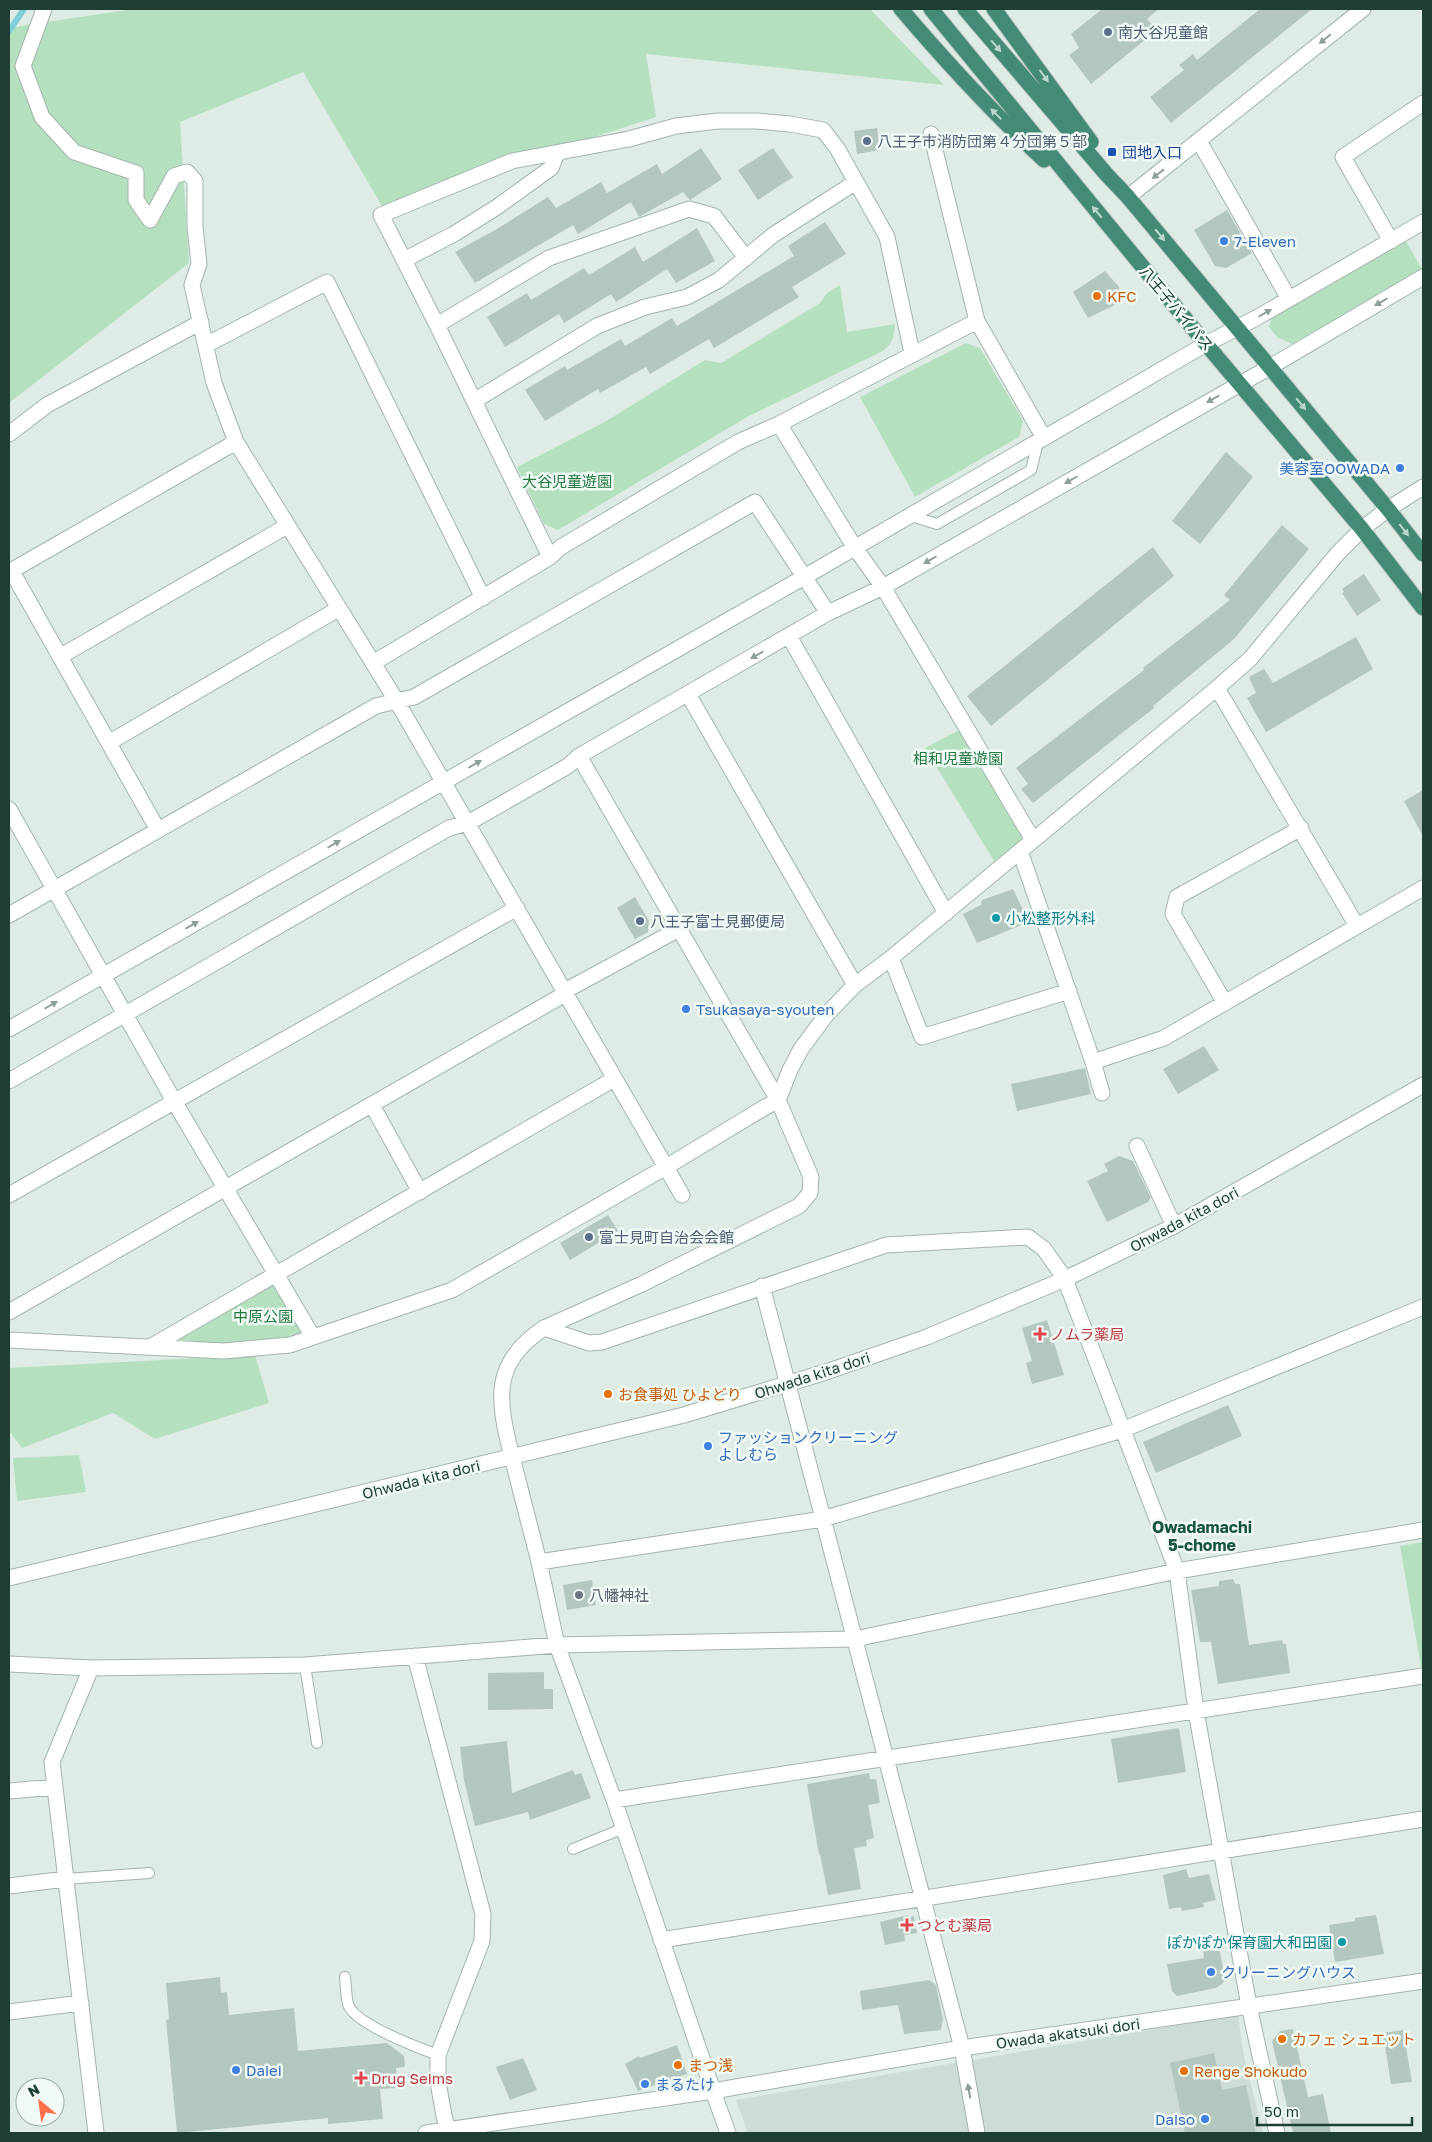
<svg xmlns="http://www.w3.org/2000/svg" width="1432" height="2142" font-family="'Golos Text','Noto Sans JP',sans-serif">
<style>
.built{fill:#cddcd5}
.green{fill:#b5e0bf}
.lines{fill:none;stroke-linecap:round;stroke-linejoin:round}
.stream{stroke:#80ced8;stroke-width:6}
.building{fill:#b4c7bf}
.service-casing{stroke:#a1b4ad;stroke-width:12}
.minor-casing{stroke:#a1b4ad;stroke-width:17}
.tertiary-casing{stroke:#a1b4ad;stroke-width:17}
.trunk-casing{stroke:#c0c9c6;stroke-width:17}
.service{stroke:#fff;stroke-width:10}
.minor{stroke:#fff;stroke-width:15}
.tertiary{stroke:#fff;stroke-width:15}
.trunk{stroke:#438a77;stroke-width:15}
.oneway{fill:#8e9e9a}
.oneway2{fill:#bcd8ce}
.service-dot{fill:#5c6f8a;stroke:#f0f9f4;stroke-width:2}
.transit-dot{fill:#1a4fb4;stroke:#f0f9f4;stroke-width:2}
.shop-dot{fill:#3f7fe0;stroke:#f0f9f4;stroke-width:2}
.food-dot{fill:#e8710a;stroke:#f0f9f4;stroke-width:2}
.culture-dot{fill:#0f9aa8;stroke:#f0f9f4;stroke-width:2}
.health-dot{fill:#e0444e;stroke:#f0f9f4;stroke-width:2}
.worship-dot{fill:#6b7280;stroke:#f0f9f4;stroke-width:2}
.labels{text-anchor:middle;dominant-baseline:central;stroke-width:5;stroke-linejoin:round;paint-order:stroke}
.service-label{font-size:15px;fill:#4e5e75;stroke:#f0f9f4;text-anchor:start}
.transit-label{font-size:15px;fill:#164399;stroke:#f0f9f4;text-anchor:start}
.shop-label{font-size:15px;fill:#366cbe;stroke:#f0f9f4;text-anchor:start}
.food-label{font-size:15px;fill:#c56008;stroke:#f0f9f4;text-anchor:start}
.street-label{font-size:15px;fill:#1e3e34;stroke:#f0f9f4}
.park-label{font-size:15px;fill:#247a42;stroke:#f0f9f4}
.culture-label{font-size:15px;fill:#0d838f;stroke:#f0f9f4;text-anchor:start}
.health-label{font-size:15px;fill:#be3a42;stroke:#f0f9f4;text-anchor:start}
.worship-label{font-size:15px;fill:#5b616d;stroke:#f0f9f4;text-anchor:start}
.neighbourhood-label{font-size:16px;font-weight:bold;fill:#185342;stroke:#f0f9f4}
</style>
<rect width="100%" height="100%" fill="#dfece6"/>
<path class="built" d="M 1238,2015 L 1244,2056 L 1263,2133 L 748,2133 L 736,2100 Z"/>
<path class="green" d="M 134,9 L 870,9 L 944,85 L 646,54 L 656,117 L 382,206 L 303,72 L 180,122 L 189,263 L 9,403 L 9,31 L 11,28 L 26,25 Z
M 1423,229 L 1406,241 L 1423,271 L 1292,344 L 1277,337 L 1269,327 L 1272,316 Z
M 840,285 L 847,332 L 895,324 C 894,337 893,343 883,351 L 747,417 L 558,530 L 544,524 L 517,467 L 603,423 L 705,360 L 721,363 L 820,303 L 827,293 Z
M 966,343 L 980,348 L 1023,421 L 1019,437 L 915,497 L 860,397 Z
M 965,727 L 1033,840 L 999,869 L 925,748 Z
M 275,1274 L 313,1337 L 290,1345 L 150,1347 Z
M 255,1355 L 269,1403 L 155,1439 L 113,1413 L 22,1448 L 9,1431 L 9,1368 Z
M 79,1455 L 86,1492 L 17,1501 L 13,1458 Z
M 1423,1542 L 1423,1666 L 1421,1667 L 1400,1546 Z"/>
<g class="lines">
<path class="stream" d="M 9,31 L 24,9"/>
</g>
<path class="building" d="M 1102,9 L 1159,9 L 1147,19 L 1157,30 L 1091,84 L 1069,55 L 1079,48 L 1071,34 Z
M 1260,9 L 1312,9 L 1171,123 L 1150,97 L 1184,70 L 1179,65 L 1193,54 L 1197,60 Z
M 877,128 L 880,150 L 857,154 L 854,131 Z
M 701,148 L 722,179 L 690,200 L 683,192 L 639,217 L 631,202 L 578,234 L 573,225 L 475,283 L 455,252 L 497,229 L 548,197 L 556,208 L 601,182 L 607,193 L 657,164 L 662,174 Z
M 773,148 L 793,177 L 758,200 L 738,170 Z
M 1227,210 L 1252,253 L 1226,268 L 1215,266 L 1194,230 Z
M 825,222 L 846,254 L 792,287 L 799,297 L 714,348 L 709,339 L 650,374 L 646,367 L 600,393 L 598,389 L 545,421 L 525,390 L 565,366 L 567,370 L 621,339 L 625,346 L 672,318 L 677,326 L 794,256 L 788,246 Z
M 697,228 L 715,261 L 676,283 L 667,269 L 616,302 L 611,294 L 564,323 L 559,314 L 505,347 L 487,317 L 527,293 L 531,300 L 584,268 L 589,275 L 635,247 L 643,262 Z
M 1105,271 L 1119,287 L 1121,302 L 1088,318 L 1073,292 Z
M 1226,452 L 1253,477 L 1200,544 L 1172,521 Z
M 1282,525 L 1309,549 L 1234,639 L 1153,706 L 1154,708 L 1033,803 L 1021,789 L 1028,784 L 1016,768 L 1144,670 L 1143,668 L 1230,600 L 1224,595 Z
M 1153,547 L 1174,576 L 991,726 L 967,696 Z
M 1364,574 L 1381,600 L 1357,616 L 1342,593 L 1344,592 L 1342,589 Z
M 1356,637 L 1373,669 L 1266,732 L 1247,698 L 1256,693 L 1249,677 L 1264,669 L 1273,683 Z
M 1423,790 L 1423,836 L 1404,801 Z
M 1013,889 L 1029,922 L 977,943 L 963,914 L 981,905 L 982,900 Z
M 635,897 L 649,921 L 648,932 L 635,939 L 617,908 Z
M 1204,1046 L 1219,1070 L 1178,1094 L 1163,1069 Z
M 1085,1068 L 1091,1094 L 1017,1111 L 1011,1084 Z
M 1119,1156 L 1133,1161 L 1151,1198 L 1148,1202 L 1107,1222 L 1087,1181 L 1108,1171 L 1104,1164 Z
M 608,1215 L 618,1231 L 570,1260 L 560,1243 Z
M 1047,1320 L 1064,1375 L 1032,1384 L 1026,1363 L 1032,1361 L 1022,1328 Z
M 1228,1405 L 1242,1436 L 1156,1473 L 1143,1442 Z
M 1233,1579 L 1235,1584 L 1240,1584 L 1249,1645 L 1282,1640 L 1283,1644 L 1286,1644 L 1290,1673 L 1218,1684 L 1211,1642 L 1200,1642 L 1191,1590 L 1219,1586 L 1219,1581 Z
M 592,1580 L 596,1605 L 567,1610 L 563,1585 Z
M 544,1672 L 544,1689 L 553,1689 L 553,1709 L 488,1710 L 488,1673 Z
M 1179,1728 L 1186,1772 L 1118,1783 L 1111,1739 Z
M 507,1741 L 512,1793 L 573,1770 L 575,1775 L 581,1773 L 591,1798 L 530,1820 L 528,1812 L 475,1826 L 464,1780 L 460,1747 Z
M 869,1773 L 870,1779 L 876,1779 L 880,1803 L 868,1805 L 874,1838 L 866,1840 L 867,1846 L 854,1848 L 861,1889 L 828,1895 L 820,1854 L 819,1855 L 807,1784 Z
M 1186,1869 L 1189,1878 L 1209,1874 L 1216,1900 L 1203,1903 L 1204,1907 L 1182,1911 L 1181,1907 L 1169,1909 L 1163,1875 Z
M 908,1915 L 908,1918 L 914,1916 L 917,1933 L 904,1935 L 905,1941 L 885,1945 L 880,1922 Z
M 1376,1915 L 1384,1954 L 1335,1962 L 1329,1925 L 1355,1921 L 1355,1918 Z
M 1219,1946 L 1225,1980 L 1222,1984 L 1216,1988 L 1177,1996 L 1172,1991 L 1167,1964 L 1204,1958 L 1203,1948 Z
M 220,1977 L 221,1993 L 227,1992 L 229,2015 L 294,2008 L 298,2051 L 387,2043 L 404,2056 L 405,2067 L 396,2068 L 398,2088 L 380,2089 L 383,2119 L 328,2124 L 328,2118 L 177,2133 L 166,2020 L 169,2019 L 166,1983 Z
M 929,1980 L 936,1985 L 943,2019 L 941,2030 L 904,2034 L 898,2005 L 862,2010 L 860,1991 Z
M 1293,2029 L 1308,2097 L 1323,2094 L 1331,2133 L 1293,2133 L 1272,2041 L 1280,2031 Z
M 1403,2030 L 1412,2082 L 1391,2084 L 1383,2033 Z
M 677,2045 L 687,2074 L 638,2091 L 625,2064 L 639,2056 L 640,2058 Z
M 1214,2053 L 1222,2090 L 1246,2085 L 1256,2133 L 1185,2133 L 1170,2063 Z
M 523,2058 L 537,2090 L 510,2100 L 496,2067 Z"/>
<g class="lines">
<defs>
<path id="service" d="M 911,516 L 937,524 L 1031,470 L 1038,442
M 305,1665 L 317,1743
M 573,1849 L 624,1828
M 66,1879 L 149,1873
M 345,1977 C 346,1986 346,1996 348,2004 C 354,2024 419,2048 438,2055"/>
<path id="minor" d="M 44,9 L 23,66 L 42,117 L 74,152 L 136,173 L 136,200 L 150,220 L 174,176 L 187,172 L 195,181 L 195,227 L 199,264 L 192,285 L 214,383 L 236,442 L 396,700 L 682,1195
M 931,134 L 977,321 L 1044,438
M 1199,141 L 1289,299
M 1128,197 L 1363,9
M 1391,241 L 1343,157 L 1423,103
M 404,260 L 454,234 L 497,207 L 551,168 L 557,153
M 437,325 L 549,258 L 689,209 L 714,216 L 746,258
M 206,345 L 327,282 L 483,598
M 474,401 L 597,326 L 645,307 L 687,297 L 719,280 L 773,235 L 856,182
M 779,424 L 855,548 L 883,587 L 1033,840
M 9,434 L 47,405 L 201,322
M 550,557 L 437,325 L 381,215 L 512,161 L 629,139 L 676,126 L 718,121 L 757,121 L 790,124 L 823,130 L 837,148 L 887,237 L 912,353
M 11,570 L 158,830
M 9,572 L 236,442
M 789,636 L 946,913
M 61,656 L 287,526
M 373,663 L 550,557 L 561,547 L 738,442 L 779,424 L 977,321
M 1217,688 L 1357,926
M 688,694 L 855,985
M 110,742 L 338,609
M 9,809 L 174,1101 L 313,1337
M 1020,851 L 1093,1062 L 1164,1038 L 1423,888
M 9,915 L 376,706 L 414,697 L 755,502 L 828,613
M 891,958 L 922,1037 L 1069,991
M 563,992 L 679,929
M 1225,1003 L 1173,914 L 1177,897 L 1301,828
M 9,1029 L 806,576 L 1206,344 L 1258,317 L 1423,222
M 1093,1062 L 1102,1093
M 9,1081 L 449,828 L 468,823 L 568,766 L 579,756 L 828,613 L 883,587 L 1270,367 L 1423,277
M 372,1105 L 420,1192
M 1137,1146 L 1174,1226
M 9,1195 L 517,908
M 762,1286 L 962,2048 L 977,2133
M 9,1312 L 565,994
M 544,1328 L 589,1343 L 602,1342 L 886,1245 L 1028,1237 L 1044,1249 L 1065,1279 L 1177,1571 L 1196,1711 L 1249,2006 L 1277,2133
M 9,1340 L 224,1351 L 290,1345 L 452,1290 L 666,1167 L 762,1109 L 778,1100 L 790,1070 L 801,1049 L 827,1014 L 855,985 L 891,958 L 1217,688 L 1250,659 L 1338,553 L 1362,529 L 1388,509 L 1423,487
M 150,1347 L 614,1079
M 512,1457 L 539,1562 L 557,1645 L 614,1800 L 713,2091
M 539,1562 L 823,1519 L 1122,1430 L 1423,1307
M 415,1656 L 483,1914 L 482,1941 L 438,2055 L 438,2082 L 444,2116 L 449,2133
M 9,1664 L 91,1668 L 305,1665 L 557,1645 L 855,1639 L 1177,1571 L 1423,1530
M 91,1668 L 52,1762 L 96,2133
M 9,1791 L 55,1787
M 614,1800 L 1423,1676
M 9,1886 L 66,1879
M 661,1940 L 1423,1819
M 9,2012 L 81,2003"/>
<path id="tertiary" d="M 512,1457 C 498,1401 490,1364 544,1328 L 642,1284 L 799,1206 L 810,1193 L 811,1177 L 778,1100 L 579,756
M 9,1578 L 684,1415 L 826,1372 L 927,1337 L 1065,1279 L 1174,1226 L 1423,1085
M 713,2091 L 728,2133
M 426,2133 L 713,2091 L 962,2048 L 1423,1981"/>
<path id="trunk" d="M 901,9 C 946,62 993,113 1044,160
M 931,9 L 1206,344 L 1362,529 L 1423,608
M 965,9 L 1107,175 L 1128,197 L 1388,509 L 1423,554
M 994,9 L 1091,142"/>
</defs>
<use href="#service" class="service-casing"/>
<use href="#minor" class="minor-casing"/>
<use href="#tertiary" class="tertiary-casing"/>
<use href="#trunk" class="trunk-casing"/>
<use href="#service" class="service"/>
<use href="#minor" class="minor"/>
<use href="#tertiary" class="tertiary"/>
<use href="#trunk" class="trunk"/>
</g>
<defs><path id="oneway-solid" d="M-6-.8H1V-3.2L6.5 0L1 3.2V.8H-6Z" transform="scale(1.25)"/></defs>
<g class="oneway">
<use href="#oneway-solid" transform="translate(1325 39) rotate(141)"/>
<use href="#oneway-solid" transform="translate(1158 174) rotate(142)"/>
<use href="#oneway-solid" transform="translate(1381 302) rotate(150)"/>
<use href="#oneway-solid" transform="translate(1265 313) rotate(-30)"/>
<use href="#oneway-solid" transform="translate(1213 399) rotate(150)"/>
<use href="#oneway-solid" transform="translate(1071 480) rotate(150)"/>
<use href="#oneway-solid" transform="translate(930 560) rotate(150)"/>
<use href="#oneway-solid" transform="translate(757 655) rotate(150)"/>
<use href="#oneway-solid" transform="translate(475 764) rotate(-30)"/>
<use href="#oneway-solid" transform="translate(334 844) rotate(-30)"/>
<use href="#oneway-solid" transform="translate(192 925) rotate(-30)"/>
<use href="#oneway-solid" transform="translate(51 1005) rotate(-30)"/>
<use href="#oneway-solid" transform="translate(969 2091) rotate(-100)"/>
</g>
<g class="oneway2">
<use href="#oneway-solid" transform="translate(996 46) rotate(49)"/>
<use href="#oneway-solid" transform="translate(1044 76) rotate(54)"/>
<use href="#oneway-solid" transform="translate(996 114) rotate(-134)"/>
<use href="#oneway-solid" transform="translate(1097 212) rotate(-130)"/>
<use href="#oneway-solid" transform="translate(1160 235) rotate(50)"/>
<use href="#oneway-solid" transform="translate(1301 404) rotate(50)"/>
<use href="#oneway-solid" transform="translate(1404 530) rotate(52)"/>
</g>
<g class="service-dot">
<circle cx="1108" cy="32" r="5"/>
<circle cx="867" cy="141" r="5"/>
<circle cx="640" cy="921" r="5"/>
<circle cx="589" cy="1237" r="5"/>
</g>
<rect class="transit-dot" x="1107" y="147" width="10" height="10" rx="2.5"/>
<g class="shop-dot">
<circle cx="1224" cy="241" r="5"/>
<circle cx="1400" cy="468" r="5"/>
<circle cx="686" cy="1009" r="5"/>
<circle cx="708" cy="1446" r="5"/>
<circle cx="1211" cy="1972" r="5"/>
<circle cx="236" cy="2070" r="5"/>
<circle cx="645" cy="2084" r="5"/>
<circle cx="1205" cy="2119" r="5"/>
</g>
<g class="food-dot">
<circle cx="1097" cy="296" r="5"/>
<circle cx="608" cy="1394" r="5"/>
<circle cx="1282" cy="2039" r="5"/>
<circle cx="678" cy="2065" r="5"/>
<circle cx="1184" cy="2071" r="5"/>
</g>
<g class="culture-dot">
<circle cx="996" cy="918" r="5"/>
<circle cx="1342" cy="1942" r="5"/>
</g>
<g class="health-dot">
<path d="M1037.5 1326.5h5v5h5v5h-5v5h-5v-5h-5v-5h5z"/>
<path d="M904.5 1917.5h5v5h5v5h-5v5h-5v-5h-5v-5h5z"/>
<path d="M358.5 2070.5h5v5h5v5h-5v5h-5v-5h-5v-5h5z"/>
</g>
<circle class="worship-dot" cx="579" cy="1595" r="5"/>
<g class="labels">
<g class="service-label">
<text x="1118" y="32">南大谷児童館</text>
<text x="877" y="141">八王子市消防団第４分団第５部</text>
<text x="650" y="921">八王子富士見郵便局</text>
<text x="599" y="1237">富士見町自治会会館</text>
</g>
<g class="transit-label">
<text x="1122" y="152">団地入口</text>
</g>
<g class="shop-label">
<text x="1234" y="241">7-Eleven</text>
<text x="1390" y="468" text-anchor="end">美容室OOWADA</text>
<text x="696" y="1009">Tsukasaya-syouten</text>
<text x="718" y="1437">ファッションクリーニング<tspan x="718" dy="17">よしむら</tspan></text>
<text x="1221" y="1972">クリーニングハウス</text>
<text x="246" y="2070">Daiei</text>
<text x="655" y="2084">まるたけ</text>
<text x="1195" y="2119" text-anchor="end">Daiso</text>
</g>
<g class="food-label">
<text x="1107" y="296">KFC</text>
<text x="618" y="1394">お食事処 ひよどり</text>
<text x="1292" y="2039">カフェ シュエット</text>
<text x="688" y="2065">まつ浅</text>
<text x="1194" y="2071">Renge Shokudo</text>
</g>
<g class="street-label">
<text transform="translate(1177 308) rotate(50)">八王子バイパス</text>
<text transform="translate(1184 1219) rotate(-28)">Ohwada kita dori</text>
<text transform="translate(812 1375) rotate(-18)">Ohwada kita dori</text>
<text transform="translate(421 1479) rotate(-14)">Ohwada kita dori</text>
<text transform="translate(1068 2033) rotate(-8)">Owada akatsuki dori</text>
</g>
<g class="park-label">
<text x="567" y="481">大谷児童遊園</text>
<text x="958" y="758">相和児童遊園</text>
<text x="263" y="1316">中原公園</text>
</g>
<g class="culture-label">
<text x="1006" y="918">小松整形外科</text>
<text x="1332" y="1942" text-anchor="end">ぽかぽか保育園大和田園</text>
</g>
<g class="health-label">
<text x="1050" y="1334">ノムラ薬局</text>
<text x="917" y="1925">つとむ薬局</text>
<text x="371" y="2078">Drug Seims</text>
</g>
<g class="worship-label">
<text x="589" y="1595">八幡神社</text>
</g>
<g class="neighbourhood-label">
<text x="1202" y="1527">Owadamachi<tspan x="1202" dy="18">5-chome</tspan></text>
</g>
</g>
<rect width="1432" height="2142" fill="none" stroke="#1e3e34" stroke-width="20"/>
<g transform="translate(40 2102) rotate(331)"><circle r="24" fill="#f0f9f4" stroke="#9caea7"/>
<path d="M0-4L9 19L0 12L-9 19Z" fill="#ff704b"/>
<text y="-8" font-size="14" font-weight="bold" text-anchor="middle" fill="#1e3e34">N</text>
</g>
<path d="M1257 2117v8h155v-8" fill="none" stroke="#1e3e34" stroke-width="2.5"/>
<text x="1264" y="2117" font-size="15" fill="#1e3e34" stroke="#f0f9f4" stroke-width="4" paint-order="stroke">50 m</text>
</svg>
